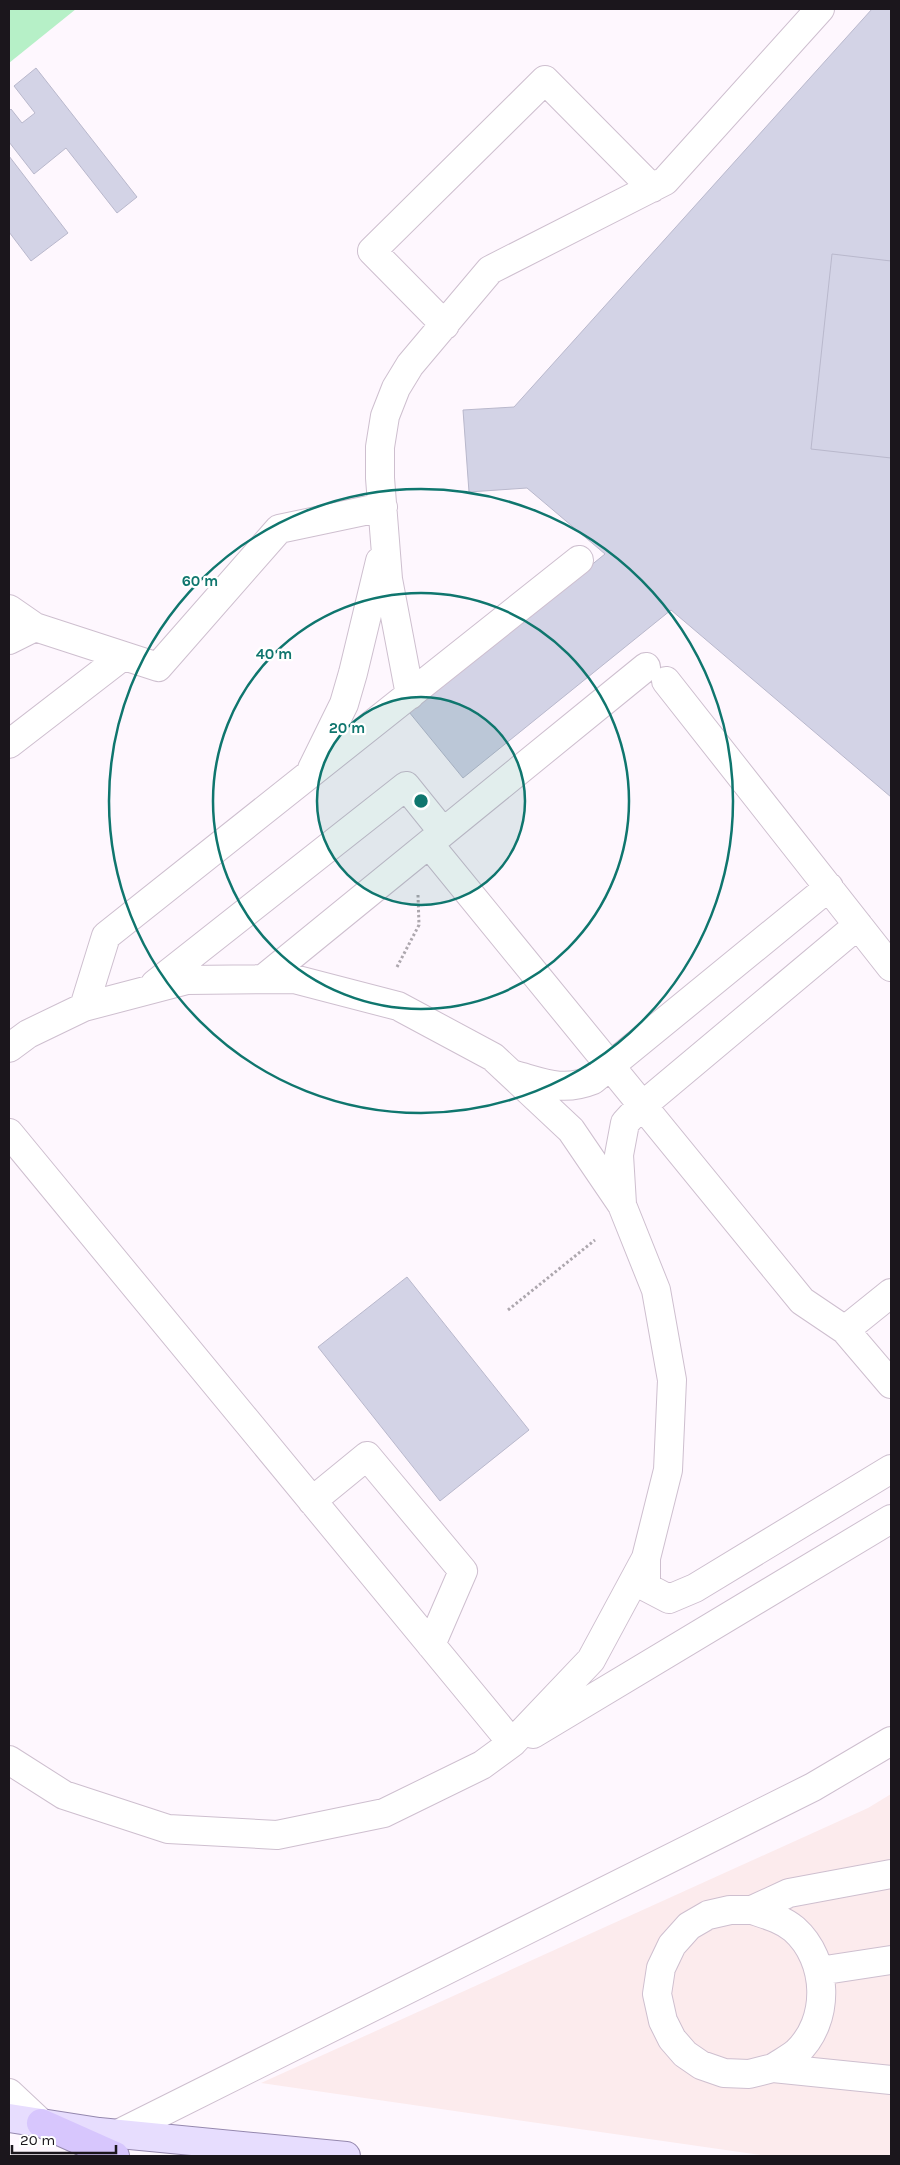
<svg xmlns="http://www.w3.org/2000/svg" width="900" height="2165" font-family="Karla,sans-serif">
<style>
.industrial{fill:#fcebed}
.green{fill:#b6f0c7}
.building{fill:#d3d3e6;stroke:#b9b8cc}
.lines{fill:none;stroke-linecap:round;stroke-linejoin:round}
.minor-casing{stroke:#cebfcf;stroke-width:30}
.major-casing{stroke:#9588ae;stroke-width:30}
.highway-casing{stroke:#9588ae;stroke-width:30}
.path{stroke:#ada7ae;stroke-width:3;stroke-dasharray:2.5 2.5;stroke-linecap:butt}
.minor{stroke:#fff;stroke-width:28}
.major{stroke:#e7ddfe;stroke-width:28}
.highway{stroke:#d7c6fd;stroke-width:28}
.ring{fill:none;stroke:#0f766e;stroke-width:2.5}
.centre{fill:#0f766e;stroke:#fff;stroke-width:2.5}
.ring-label{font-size:15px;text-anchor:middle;font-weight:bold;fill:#0f766e;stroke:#fff;stroke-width:4.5;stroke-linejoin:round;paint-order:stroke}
</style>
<rect width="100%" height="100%" fill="#fef7fe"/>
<path class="industrial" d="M 891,1794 L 891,2156 L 767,2156 L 261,2083 L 868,1808 Z"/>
<path class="green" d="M 9,9 L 76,9 L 9,63 Z"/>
<path class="building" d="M 872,9 L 891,9 L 891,797 L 671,610 L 463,778 L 409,712 L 605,554 L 527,488 L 469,492 L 463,410 L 514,407 Z
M 36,68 L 137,197 L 117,213 L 66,148 L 34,174 L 9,142 L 9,111 L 11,109 L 22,123 L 35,113 L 14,86 Z
M 9,156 L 68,233 L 31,261 L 9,232 Z
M 832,254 L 891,261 L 891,458 L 811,449 Z
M 407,1277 L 529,1430 L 440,1501 L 318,1347 Z"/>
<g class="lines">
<defs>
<path id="minor" d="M 445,325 L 372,251 L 545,80 L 652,188
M 9,609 L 35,627
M 9,640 L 35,627 L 158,667 L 279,529 L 383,507
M 666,681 L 891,967
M 410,695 L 388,579 L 380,478 L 380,447 L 385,416 L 396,388 L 410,365 L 490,270 L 665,181 L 820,9
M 9,744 L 123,656
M 312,769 L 344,704 L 353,673 L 380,561
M 429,844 L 802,1301 L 845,1330 L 891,1384
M 263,979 L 646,667
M 155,984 L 406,786 L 443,832
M 84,1007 L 106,936 L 579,560
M 9,1048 L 28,1034 L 84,1007 L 187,980 L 294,979 L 398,1006 L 493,1057 L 571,1130 L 622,1205 L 656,1290 L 672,1380 L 668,1470 L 646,1558 L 591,1660 L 512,1743 L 482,1765 L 384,1813 L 277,1835 L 168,1829 L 64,1795 L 9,1760
M 515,1075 C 544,1083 563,1092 593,1080 L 829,887
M 9,1133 L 512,1743
M 622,1204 L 619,1155 L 625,1123 L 636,1111 L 858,925
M 845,1330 L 891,1293
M 312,1501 L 367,1456 L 463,1571 L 431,1645
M 646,1558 L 646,1587 L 669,1599 L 695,1588 L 891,1469
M 533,1734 L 891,1519
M 891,1874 L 789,1893 L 752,1910 L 730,1910 L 708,1915 L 689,1926 L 672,1945 L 661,1968 L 657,1994 L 663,2021 L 672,2039 L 685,2054 L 701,2065 L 724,2073 L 749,2074 L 773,2068 L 891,2080
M 752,1910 C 767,1915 782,1919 794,1929 C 829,1960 831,2021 796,2053 C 789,2059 780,2063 773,2068
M 819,1971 L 891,1960
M 9,2093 L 41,2123
M 118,2134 L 813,1787 L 891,1741"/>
<path id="major" d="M 9,2118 L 99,2132 L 346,2156"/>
<path id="highway" d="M 41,2123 L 115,2156"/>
</defs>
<use href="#minor" class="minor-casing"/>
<use href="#major" class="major-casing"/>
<use href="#highway" class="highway-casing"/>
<path class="path" d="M 397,967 L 419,925 L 418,895
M 508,1310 L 595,1240"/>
<use href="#minor" class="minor"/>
<use href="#major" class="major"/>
<use href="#highway" class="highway"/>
</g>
<circle cx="421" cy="801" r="104" fill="#0f766e" fill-opacity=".12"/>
<g class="ring">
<circle cx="421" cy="801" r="104"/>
<circle cx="421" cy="801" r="208"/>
<circle cx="421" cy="801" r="312"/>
</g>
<circle cx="421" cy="801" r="8" class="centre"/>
<g class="ring-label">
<text x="200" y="586">60 m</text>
<text x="274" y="659">40 m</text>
<text x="347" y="733">20 m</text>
</g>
<rect width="900" height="2165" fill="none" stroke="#1b161c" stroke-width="20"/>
<path d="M12 2145v8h104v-8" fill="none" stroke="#1b161c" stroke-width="2.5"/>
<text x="20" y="2145" font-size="15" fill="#1b161c" stroke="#ffffff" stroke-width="4" paint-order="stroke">20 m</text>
</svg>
